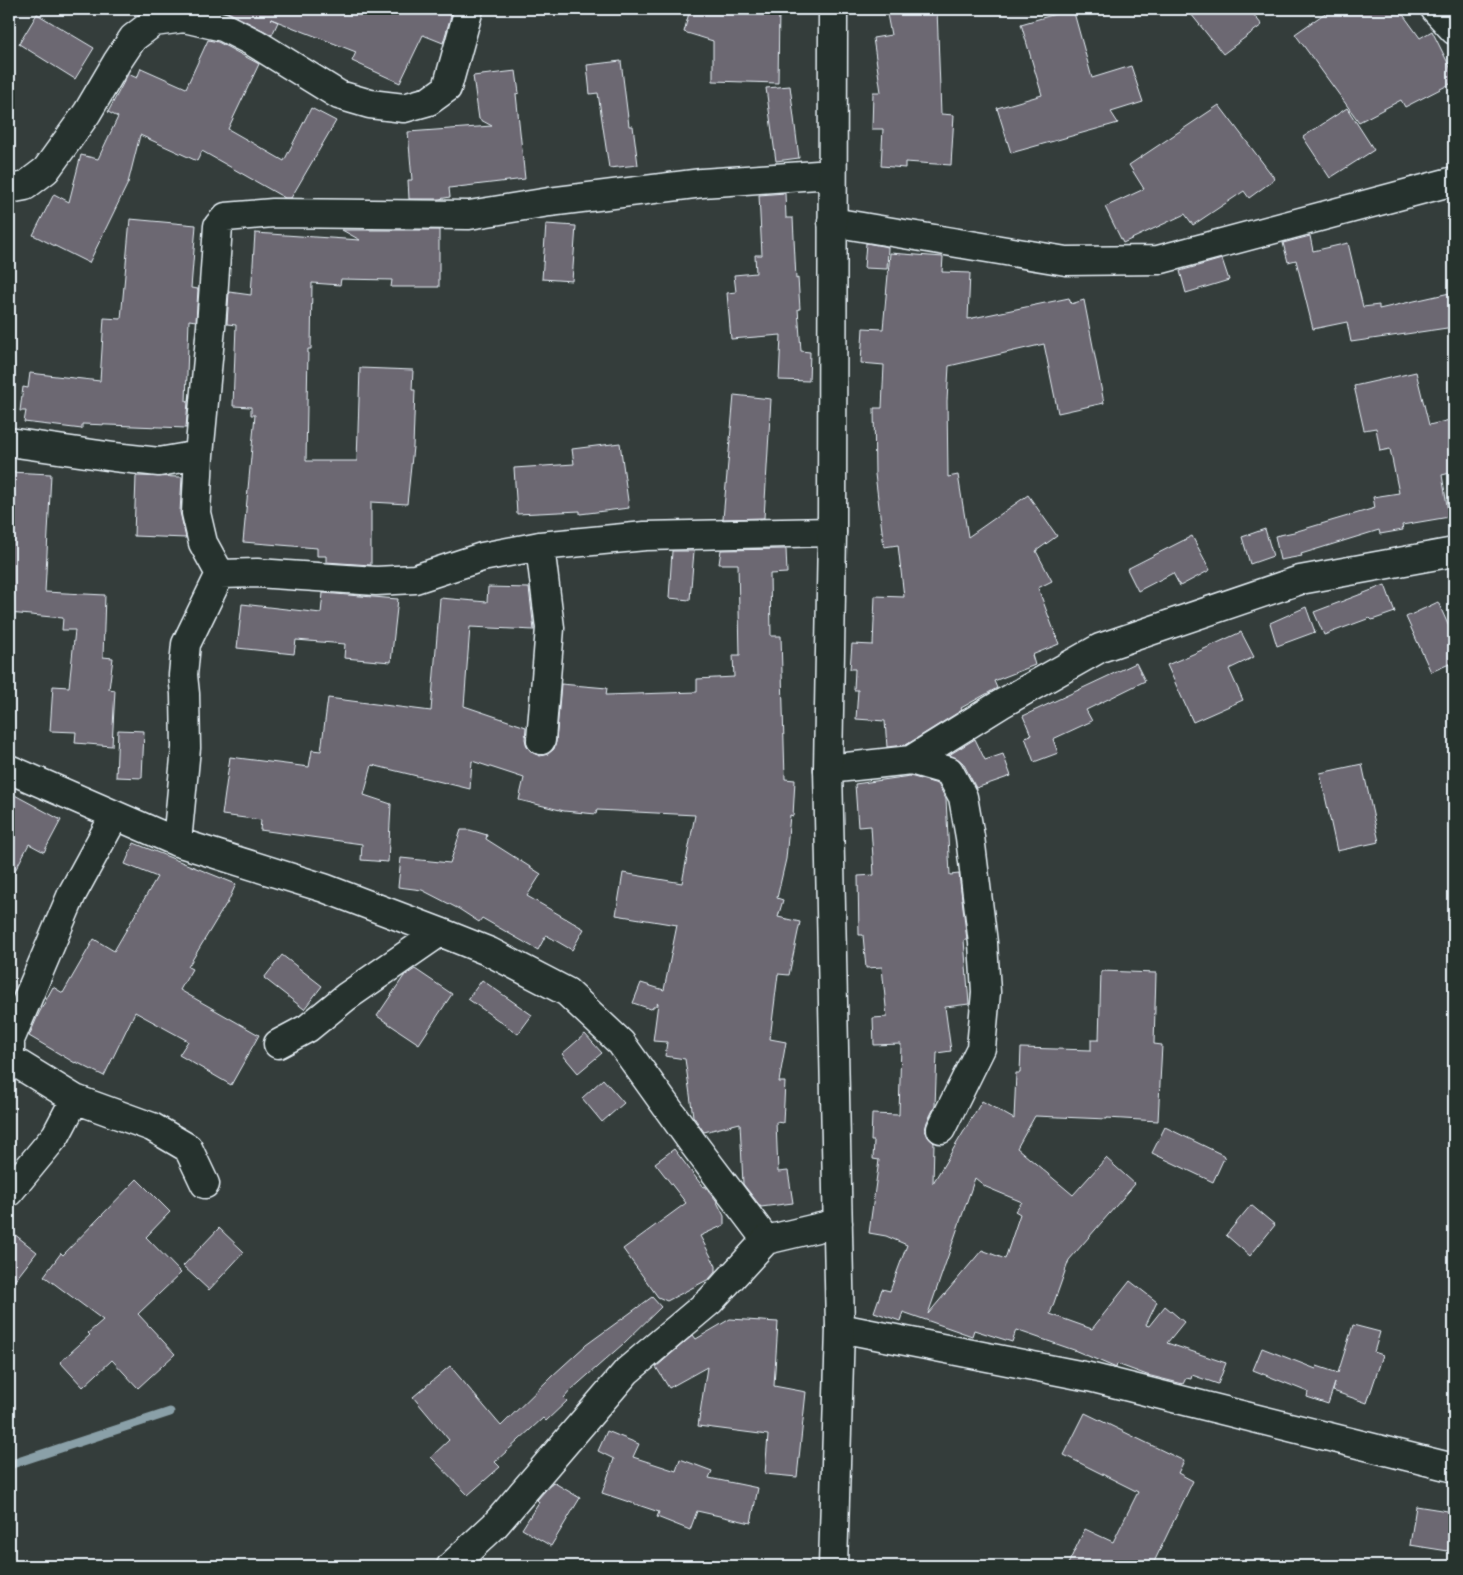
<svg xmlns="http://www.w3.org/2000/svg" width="1463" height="1575" font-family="Mynerve,sans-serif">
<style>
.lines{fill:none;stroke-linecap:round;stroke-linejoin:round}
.stream{stroke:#8aa0a8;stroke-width:9}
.building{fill:#6c6772;stroke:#e8f1f8;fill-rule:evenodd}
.street-casing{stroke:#e8f1f8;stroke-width:31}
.secondary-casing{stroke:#e8f1f8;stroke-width:31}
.street{stroke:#26332d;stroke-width:28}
.secondary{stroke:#26332d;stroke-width:28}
</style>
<rect width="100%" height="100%" fill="#343d3b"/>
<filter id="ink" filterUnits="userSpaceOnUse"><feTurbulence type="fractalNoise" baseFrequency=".02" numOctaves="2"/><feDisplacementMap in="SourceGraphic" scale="10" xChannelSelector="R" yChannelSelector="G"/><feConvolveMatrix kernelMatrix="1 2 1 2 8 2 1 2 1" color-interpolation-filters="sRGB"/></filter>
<g filter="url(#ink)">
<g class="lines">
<path class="stream" d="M 9,1465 L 170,1412"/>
</g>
<path class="building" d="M 223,9 L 453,9 L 443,43 L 423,35 L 400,83 L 352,61 L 356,52 L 271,19 L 278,22 L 272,35 L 230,13 L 222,11 Z
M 690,9 L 779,9 L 778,83 L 713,81 L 713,41 L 684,32 Z
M 886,9 L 937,9 L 941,114 L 954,115 L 951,165 L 905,162 L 905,168 L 881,166 L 883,129 L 872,129 L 873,92 L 881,92 L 873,38 L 891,35 Z
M 1073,9 L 1092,78 L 1131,66 L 1143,102 L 1111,112 L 1118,123 L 1011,153 L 997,108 L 1042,95 L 1021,24 Z
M 1187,9 L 1249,9 L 1262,25 L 1223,54 Z
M 1331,9 L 1399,9 L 1420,38 L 1432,31 L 1454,75 L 1454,82 L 1405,107 L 1401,100 L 1359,122 L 1295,34 Z
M 37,14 L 94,48 L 75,79 L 19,44 Z
M 208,40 L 218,42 L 259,64 L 228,129 L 284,161 L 311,108 L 336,121 L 291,198 L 285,198 L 202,151 L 197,161 L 140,135 L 128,183 L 89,263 L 33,235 L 54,194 L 69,202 L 81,155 L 98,159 L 118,117 L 108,112 L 128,74 L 137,78 L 141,68 L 186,88 Z
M 621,61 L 629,126 L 633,126 L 638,165 L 609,168 L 598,93 L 590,94 L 587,65 Z
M 516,71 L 519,93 L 516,94 L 525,179 L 449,188 L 450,197 L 439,199 L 409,199 L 408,180 L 412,180 L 408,132 L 492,126 L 479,119 L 473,76 Z
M 790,86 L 799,158 L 776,161 L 766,88 Z
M 1219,105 L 1275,179 L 1249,198 L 1244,191 L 1193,225 L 1185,214 L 1123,243 L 1105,207 L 1144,189 L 1129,165 Z
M 1347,108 L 1374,150 L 1330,178 L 1303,137 Z
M 785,193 L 786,218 L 793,218 L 796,279 L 798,278 L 800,309 L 798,309 L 801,351 L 810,352 L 809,381 L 779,380 L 781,335 L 731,339 L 727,293 L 736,292 L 734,275 L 756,273 L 755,255 L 762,255 L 759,195 Z
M 130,219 L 196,225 L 191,288 L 198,289 L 196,321 L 189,320 L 186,401 L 188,401 L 186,428 L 82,424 L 82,429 L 24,422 L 26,411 L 20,411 L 23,387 L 28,388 L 30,373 L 100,381 L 104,318 L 121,319 Z
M 546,224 L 576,226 L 572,281 L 542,279 Z
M 342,230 L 439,230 L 439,287 L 391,287 L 392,280 L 341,279 L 340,285 L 312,283 L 311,349 L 308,349 L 306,461 L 357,461 L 360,368 L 413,370 L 412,390 L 415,390 L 413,447 L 407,504 L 371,502 L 371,565 L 326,562 L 326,556 L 317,556 L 317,548 L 243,542 L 255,415 L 251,415 L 251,407 L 233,406 L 236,325 L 227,324 L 229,292 L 251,295 L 255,233 L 360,240 Z
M 1310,236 L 1313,251 L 1348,243 L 1363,307 L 1379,305 L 1379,309 L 1454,292 L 1454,327 L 1351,342 L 1347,322 L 1313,329 L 1296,260 L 1288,262 L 1283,243 Z
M 866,243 L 888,247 L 887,269 L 864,268 Z
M 890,253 L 943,257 L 942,272 L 970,273 L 968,319 L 1069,298 L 1071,304 L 1084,300 L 1104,403 L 1058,413 L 1044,344 L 949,366 L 947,401 L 948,477 L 958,475 L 968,537 L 1028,495 L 1057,536 L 1036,551 L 1052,581 L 1038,588 L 1059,644 L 1032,655 L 1035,665 L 994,681 L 997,688 L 961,708 L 962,710 L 906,745 L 887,747 L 885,721 L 856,719 L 858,690 L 854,690 L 855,669 L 850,669 L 852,644 L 873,645 L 875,596 L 904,597 L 898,545 L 884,547 L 875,474 L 874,408 L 882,408 L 884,365 L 861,363 L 863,328 L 883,329 Z
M 1222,259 L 1229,280 L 1186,293 L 1180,271 Z
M 1416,372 L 1429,425 L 1454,419 L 1454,472 L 1442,475 L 1449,517 L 1402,525 L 1403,530 L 1380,534 L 1379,530 L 1301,554 L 1302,556 L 1280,560 L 1275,536 L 1294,532 L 1375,508 L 1373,497 L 1399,493 L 1390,449 L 1380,451 L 1376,428 L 1364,430 L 1354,386 Z
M 734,395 L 771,399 L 764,518 L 723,519 Z
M 620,443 L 629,508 L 580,514 L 580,511 L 517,514 L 514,468 L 574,464 L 572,449 Z
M 9,472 L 51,474 L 45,592 L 105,595 L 103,657 L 113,658 L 109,689 L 115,690 L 112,746 L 75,743 L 76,732 L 50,731 L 53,686 L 69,687 L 75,630 L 62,630 L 63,618 L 9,613 Z
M 136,476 L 182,477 L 180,512 L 186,538 L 134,536 Z
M 1265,529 L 1273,556 L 1250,564 L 1242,537 Z
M 1192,536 L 1210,570 L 1180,586 L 1173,573 L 1138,591 L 1127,569 Z
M 786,549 L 787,573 L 770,574 L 771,636 L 781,636 L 785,779 L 795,780 L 793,816 L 790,815 L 786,859 L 777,898 L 783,900 L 778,917 L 800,922 L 789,975 L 778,974 L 770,1039 L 786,1042 L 779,1082 L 785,1082 L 783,1123 L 776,1122 L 778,1172 L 788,1171 L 793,1203 L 761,1207 L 743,1184 L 740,1123 L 704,1132 L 693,1116 L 685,1059 L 665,1056 L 667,1042 L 653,1041 L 658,1003 L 651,1009 L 633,1003 L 641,983 L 664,990 L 677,925 L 616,915 L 623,873 L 682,883 L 695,815 L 597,810 L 596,814 L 564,811 L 519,800 L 524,778 L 472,761 L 470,789 L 372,765 L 364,795 L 391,804 L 388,862 L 361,860 L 362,844 L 260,830 L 261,820 L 222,815 L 230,757 L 309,767 L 312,750 L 321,751 L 328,698 L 431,711 L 440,598 L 487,602 L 488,587 L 529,588 L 534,630 L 470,627 L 464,706 L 526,727 L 525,739 L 527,747 L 533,753 L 540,756 L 548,754 L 554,749 L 556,742 L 561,684 L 607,688 L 606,695 L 697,692 L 697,679 L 734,677 L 733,655 L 740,655 L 738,564 L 719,564 L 721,550 Z
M 672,551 L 694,551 L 690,600 L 669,598 Z
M 1385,585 L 1395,612 L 1372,620 L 1370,618 L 1324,635 L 1314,612 Z
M 323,593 L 398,599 L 391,662 L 344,658 L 345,644 L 296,640 L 294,654 L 237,648 L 242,604 L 321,613 Z
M 1438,602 L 1454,638 L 1454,662 L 1431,672 L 1406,617 Z
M 1306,607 L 1315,632 L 1277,646 L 1270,623 Z
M 1241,632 L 1254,657 L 1229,669 L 1243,700 L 1193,722 L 1167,665 L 1193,654 Z
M 1136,663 L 1145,681 L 1086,710 L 1092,721 L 1053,739 L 1058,753 L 1034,762 L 1025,737 L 1031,735 L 1023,716 Z
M 118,730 L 144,731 L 142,778 L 116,777 Z
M 975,739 L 985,760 L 1003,754 L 1011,776 L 976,788 L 963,763 L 958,759 L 949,755 Z
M 1362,764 L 1379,842 L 1337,851 L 1320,773 Z
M 910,776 L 938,784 L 946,799 L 950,875 L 959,874 L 967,940 L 964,940 L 969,1004 L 945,1007 L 951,1051 L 937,1053 L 935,1106 L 927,1122 L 925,1130 L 928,1137 L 934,1143 L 933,1183 L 982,1101 L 1014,1119 L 1016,1073 L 1020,1073 L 1021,1048 L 1091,1050 L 1091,1040 L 1099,1040 L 1101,971 L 1156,973 L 1154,1044 L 1162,1045 L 1158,1121 L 1107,1118 L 1107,1119 L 1035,1116 L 1017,1148 L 1073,1195 L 1106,1158 L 1135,1184 L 1069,1260 L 1050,1314 L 1092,1329 L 1130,1281 L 1157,1302 L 1146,1325 L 1149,1326 L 1165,1306 L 1184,1322 L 1167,1343 L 1226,1363 L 1218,1384 L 1192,1375 L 1191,1379 L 1186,1378 L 1183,1384 L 1147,1375 L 1117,1364 L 1116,1368 L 1114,1367 L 1074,1350 L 1016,1330 L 1012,1342 L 974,1330 L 972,1336 L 903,1312 L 900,1321 L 874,1312 L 882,1289 L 890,1291 L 907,1245 L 886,1236 L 869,1233 L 879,1160 L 873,1159 L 874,1141 L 871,1141 L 872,1114 L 899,1115 L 901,1044 L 874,1045 L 873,1018 L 887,1017 L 882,967 L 866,968 L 863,935 L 859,935 L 858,876 L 874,875 L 871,826 L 858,827 L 855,784 ZM 975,1178 L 986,1187 L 1022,1202 L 1015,1211 L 1020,1214 L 1005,1259 L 982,1250 L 928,1314 Z
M 9,792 L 61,820 L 44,852 L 29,844 L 9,882 Z
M 461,830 L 470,830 L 487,835 L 486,839 L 541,874 L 527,896 L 584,929 L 572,950 L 546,935 L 538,950 L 482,918 L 479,922 L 459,909 L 422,890 L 398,887 L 401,858 L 450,863 Z
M 134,843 L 236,884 L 227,904 L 226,904 L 188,967 L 192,969 L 180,990 L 259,1035 L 231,1085 L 179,1055 L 188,1041 L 135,1012 L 104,1076 L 76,1062 L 75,1063 L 29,1036 L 39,1013 L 53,987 L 63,993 L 94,939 L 114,951 L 157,877 L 125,864 Z
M 282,955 L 322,986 L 304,1009 L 264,978 Z
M 415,969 L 452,994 L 419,1044 L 377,1016 L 404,976 Z
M 482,980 L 532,1015 L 518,1034 L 468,999 Z
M 585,1034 L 602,1053 L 578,1073 L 562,1054 Z
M 603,1079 L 624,1103 L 602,1122 L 582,1098 Z
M 1165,1127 L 1225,1156 L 1213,1182 L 1152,1153 Z
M 674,1149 L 703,1187 L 705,1186 L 716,1200 L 724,1216 L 724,1225 L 700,1236 L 716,1266 L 716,1271 L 709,1279 L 667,1301 L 658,1297 L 623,1249 L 686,1203 L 655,1163 Z
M 137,1179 L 170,1212 L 146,1237 L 181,1273 L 138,1314 L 175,1354 L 138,1388 L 112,1360 L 83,1387 L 60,1362 L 90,1335 L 88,1333 L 103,1320 L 44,1276 L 61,1253 L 63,1255 Z
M 1251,1205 L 1275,1225 L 1250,1256 L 1226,1235 Z
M 219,1228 L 244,1252 L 209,1290 L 183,1266 Z
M 9,1230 L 37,1252 L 9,1288 Z
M 652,1297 L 661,1307 L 623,1344 L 571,1390 L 564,1398 L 567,1401 L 546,1421 L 543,1418 L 495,1462 L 500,1467 L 468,1495 L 431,1457 L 449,1440 L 413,1397 L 450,1366 L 501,1426 L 552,1376 L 586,1345 Z
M 730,1319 L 778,1322 L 774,1386 L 806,1392 L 797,1477 L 765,1474 L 768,1435 L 698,1426 L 707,1367 L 669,1388 L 656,1367 L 693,1335 L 696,1339 Z
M 1353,1325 L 1380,1332 L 1374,1352 L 1383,1355 L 1367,1403 L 1333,1391 L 1335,1383 L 1328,1404 L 1307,1397 L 1308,1392 L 1253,1370 L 1262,1348 L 1316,1369 L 1317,1366 L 1338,1373 Z
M 1085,1413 L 1184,1461 L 1178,1473 L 1193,1481 L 1154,1562 L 1163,1566 L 1067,1566 L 1085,1529 L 1113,1542 L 1138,1492 L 1064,1455 Z
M 607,1431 L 639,1444 L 633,1457 L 676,1471 L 680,1459 L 712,1471 L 709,1478 L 758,1488 L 751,1523 L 697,1511 L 690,1530 L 657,1517 L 659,1512 L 602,1493 L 614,1459 L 598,1451 Z
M 553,1482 L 580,1498 L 551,1546 L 522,1529 L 539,1502 L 537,1500 Z
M 1416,1506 L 1454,1512 L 1448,1551 L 1410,1545 Z"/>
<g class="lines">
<defs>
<path id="street" d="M 1435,9 L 1454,30
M 9,189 L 25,186 L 46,170 L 87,113 L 117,62 L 133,38 L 154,22 L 184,18 L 223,27 L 255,43 L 339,95 L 370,104 L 404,108 L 429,101 L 447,88 L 469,9
M 832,222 L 1066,261 L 1158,260 L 1454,181
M 9,442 L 114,457 L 159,462 L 199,455
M 540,546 L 550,628 L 541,740
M 220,574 L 203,543 L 196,513 L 199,455 L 211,327 L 218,226 L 226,217 L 273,213 L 469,215 L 549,202 L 702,183 L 832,174
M 220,574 L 257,573 L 376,581 L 415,579 L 482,557 L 540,546 L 645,536 L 832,532
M 911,760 L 949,771 L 963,797 L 970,837 L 983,943 L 986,992 L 981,1048 L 941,1129
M 9,769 L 177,842 L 324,888 L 440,932 L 490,952 L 567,992 L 621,1043 L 692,1142 L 766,1240
M 828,769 L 911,760 L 1001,704 L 1100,648 L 1300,580 L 1454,552
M 115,815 L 72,894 L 10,1040 L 10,1059 L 75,1099 L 152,1127 L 188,1148 L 205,1184
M 177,842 L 186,748 L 185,694 L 183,675 L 186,644 L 220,574
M 278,1044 L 308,1028 L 346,997 L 440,932
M 9,1192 L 56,1135 L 75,1099
M 840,1328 L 1089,1377 L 1454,1468"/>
<path id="secondary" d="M 451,1566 L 495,1525 L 627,1371 L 710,1301 L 766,1240 L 838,1223
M 833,1566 L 840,1328 L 828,769 L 832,532 L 833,9"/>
</defs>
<use href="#street" class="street-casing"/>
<use href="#secondary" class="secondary-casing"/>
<use href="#street" class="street"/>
<use href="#secondary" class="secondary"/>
</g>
</g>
<rect width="1463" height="1575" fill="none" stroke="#26332d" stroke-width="30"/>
<rect x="15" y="15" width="1433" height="1545" fill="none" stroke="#e8f1f8" stroke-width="2" filter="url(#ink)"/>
</svg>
